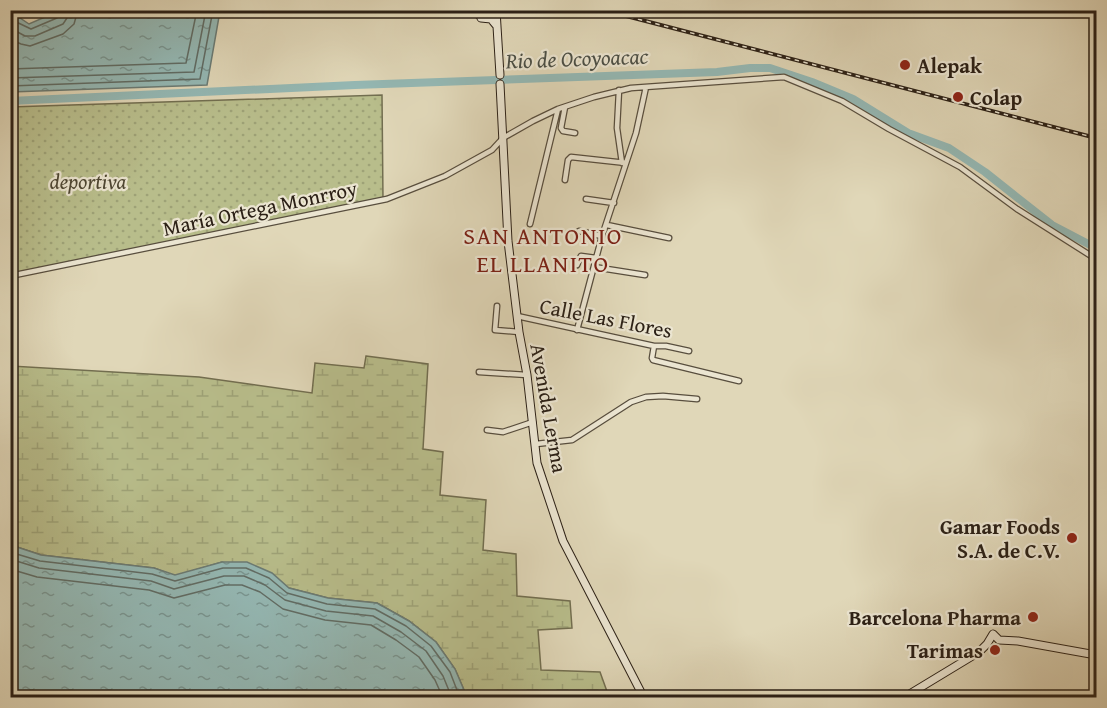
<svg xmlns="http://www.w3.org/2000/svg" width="1107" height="708" font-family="'Gentium Book Plus',serif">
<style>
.grass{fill:url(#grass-dots);stroke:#726e50;stroke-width:1.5}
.wetland{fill:url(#wetland-marsh);stroke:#726e50;stroke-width:1.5}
.water{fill:url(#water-ripples);stroke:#6a7b75;stroke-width:1.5}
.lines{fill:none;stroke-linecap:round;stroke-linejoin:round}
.shore{stroke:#606c65;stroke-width:1.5}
.river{stroke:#94b8b4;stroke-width:8}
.street-casing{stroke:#584e3e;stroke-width:7}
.secondary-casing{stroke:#2b2016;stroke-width:9}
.street{stroke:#ebe5d1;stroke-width:4.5}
.secondary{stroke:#ebe5d1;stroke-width:7}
.rail-casing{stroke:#2b2016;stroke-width:4}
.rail{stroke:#ebe5d1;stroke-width:1.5;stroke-dasharray:4.5;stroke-linecap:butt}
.poi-dot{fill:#8f2418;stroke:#ebe5d1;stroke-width:2}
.labels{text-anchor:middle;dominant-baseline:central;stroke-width:4.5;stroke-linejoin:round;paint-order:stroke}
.poi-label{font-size:21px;font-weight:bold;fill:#2b2016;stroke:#ebe5d1;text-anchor:end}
.park-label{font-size:21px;font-style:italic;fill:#4e4733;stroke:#ebe5d1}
.street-label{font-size:21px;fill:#2b2016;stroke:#ebe5d1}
.water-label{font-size:22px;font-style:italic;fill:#4a4e45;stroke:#ebe5d1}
.quarter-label{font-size:24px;letter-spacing:1.5px;fill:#7a1f14;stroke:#ebe5d1}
</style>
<defs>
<pattern id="grass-dots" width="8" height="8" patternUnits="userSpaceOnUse" patternTransform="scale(1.5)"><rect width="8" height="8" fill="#b8bd8b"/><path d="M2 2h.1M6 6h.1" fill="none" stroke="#9ea277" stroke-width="1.8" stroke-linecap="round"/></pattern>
<pattern id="wetland-marsh" width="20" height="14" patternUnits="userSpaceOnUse" patternTransform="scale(1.5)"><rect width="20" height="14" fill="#b8bd8b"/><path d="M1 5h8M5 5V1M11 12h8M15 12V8" fill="none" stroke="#9ea277"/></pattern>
<pattern id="water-ripples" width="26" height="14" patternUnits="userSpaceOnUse" patternTransform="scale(1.5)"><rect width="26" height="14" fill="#94b8b4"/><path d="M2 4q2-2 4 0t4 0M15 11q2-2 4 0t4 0" fill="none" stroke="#799591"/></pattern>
</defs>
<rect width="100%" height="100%" fill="#e0d7b8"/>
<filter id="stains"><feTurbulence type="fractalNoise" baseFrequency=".00333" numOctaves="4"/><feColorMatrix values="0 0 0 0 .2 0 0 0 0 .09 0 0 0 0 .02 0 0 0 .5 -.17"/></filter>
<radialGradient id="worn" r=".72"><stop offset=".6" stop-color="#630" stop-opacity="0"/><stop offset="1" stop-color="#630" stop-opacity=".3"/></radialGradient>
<path class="grass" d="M 382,95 L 383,200 L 11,274 L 10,107 Z"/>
<path class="wetland" d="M 366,356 L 428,364 L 423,449 L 443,452 L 440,495 L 486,500 L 483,550 L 516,554 L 517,596 L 570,601 L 572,628 L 538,630 L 541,670 L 600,672 L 609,697 L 467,697 L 455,669 L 436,642 L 409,621 L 377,603 L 328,598 L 289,588 L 222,562 L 175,576 L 154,568 L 41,555 L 11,545 L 11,366 L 199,377 L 312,393 L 315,363 L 364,368 Z"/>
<path class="water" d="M 59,11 L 220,11 L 207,85 L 11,92 L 11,12 L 29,24 Z
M 11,545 L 41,555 L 154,568 L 175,575 L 222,562 L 247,562 L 272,573 L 289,588 L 328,598 L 377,603 L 409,621 L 436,642 L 455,669 L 467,697 L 11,697 Z"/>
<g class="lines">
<path class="shore" d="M 10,19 L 31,29 L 57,18 L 61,10
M 10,28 L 25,36 L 35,36 L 63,24 L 67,18 L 69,10
M 10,39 L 21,44 L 30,46 L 63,34 L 74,24 L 78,10
M 10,69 L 186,63 L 197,10
M 10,78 L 194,72 L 206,10
M 10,86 L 200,79 L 213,10
M 10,552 L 40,561 L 152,574 L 175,581 L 223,568 L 246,568 L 269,578 L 287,593 L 327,604 L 375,609 L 406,626 L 431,646 L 450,672 L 460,698
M 10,559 L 39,568 L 151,581 L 174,589 L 224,576 L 244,576 L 265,585 L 285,600 L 326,611 L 373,616 L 401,632 L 426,651 L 443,676 L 452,698
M 10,569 L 37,577 L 149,590 L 174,598 L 225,585 L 242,585 L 260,592 L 283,609 L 325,620 L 371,625 L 396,640 L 419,657 L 435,680 L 443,698"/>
<path class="river" d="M 10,101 L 355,85 L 717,72 L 750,68 L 770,68 L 812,82 L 853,99 L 908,133 L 949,148 L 985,172 L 1052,225 L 1096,248"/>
<defs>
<path id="street" d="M 471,10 L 481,18
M 619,90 L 617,128 L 622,163
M 565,107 L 561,128 L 563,131 L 575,133
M 565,180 L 568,160 L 571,157 L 626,163
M 586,199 L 614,203
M 530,224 L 558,109
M 607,225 L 669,238
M 579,231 L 602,236
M 577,265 L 581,256 L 596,258
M 594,267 L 645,275
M 10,276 L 387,199 L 445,176 L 492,150 L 503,138 L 533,121 L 558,109 L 594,97 L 631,88 L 784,77 L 842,101 L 889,129 L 960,167 L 1017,209 L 1096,259
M 497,306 L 495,330 L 519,332
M 517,316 L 654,346 L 666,346 L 689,351
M 577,330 L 602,236 L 636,133 L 646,87
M 654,346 L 652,358 L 653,360 L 739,381
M 479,372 L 527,375
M 487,430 L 503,432 L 533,422
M 536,444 L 572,440 L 631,402 L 646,397 L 663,396 L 697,399"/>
<path id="secondary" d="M 496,10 L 500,75
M 481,18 L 491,19 L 496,25
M 500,84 L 508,241 L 519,332 L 527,375 L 537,463 L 563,541 L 644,698
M 903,698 L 979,652 L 987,644 L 993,634 L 999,640 L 1018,641 L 1096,655"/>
</defs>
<use href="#street" class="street-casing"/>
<use href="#secondary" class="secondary-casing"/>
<use href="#street" class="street"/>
<use href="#secondary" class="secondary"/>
<defs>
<path id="rail" d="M 603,10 L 1096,138"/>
</defs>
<use href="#rail" class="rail-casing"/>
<use href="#rail" class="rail"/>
</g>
<g class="poi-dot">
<circle cx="905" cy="65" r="6"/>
<circle cx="958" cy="97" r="6"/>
<circle cx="1072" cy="538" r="6"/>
<circle cx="1033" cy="617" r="6"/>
<circle cx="995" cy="650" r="6"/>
</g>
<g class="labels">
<g class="poi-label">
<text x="917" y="65" text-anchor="start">Alepak</text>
<text x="970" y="97" text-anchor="start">Colap</text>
<text x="1060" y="526">Gamar Foods<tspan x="1060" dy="24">S.A. de C.V.</tspan></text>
<text x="1021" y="617">Barcelona Pharma</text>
<text x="983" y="650">Tarimas</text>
</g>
<g class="park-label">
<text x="88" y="181">deportiva</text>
</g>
<g class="street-label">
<text transform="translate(260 208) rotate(-12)">María Ortega Monrroy</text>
<text transform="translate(606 318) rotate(11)">Calle Las Flores</text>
<text transform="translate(549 408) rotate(80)">Avenida Lerma</text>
</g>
<g class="water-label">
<text transform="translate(577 58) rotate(-2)">Rio de Ocoyoacac</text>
</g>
<g class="quarter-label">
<text x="543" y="235">SAN ANTONIO<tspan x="543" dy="28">EL LLANITO</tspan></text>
</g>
</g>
<rect width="1107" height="708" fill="none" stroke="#e0d7b8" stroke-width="36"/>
<rect x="12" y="12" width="1083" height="684" fill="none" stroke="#2b2016" stroke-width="3"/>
<rect x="18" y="18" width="1071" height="672" fill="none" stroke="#2b2016" stroke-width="1.5"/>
<rect width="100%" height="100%" filter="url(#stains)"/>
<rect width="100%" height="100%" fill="url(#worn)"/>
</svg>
